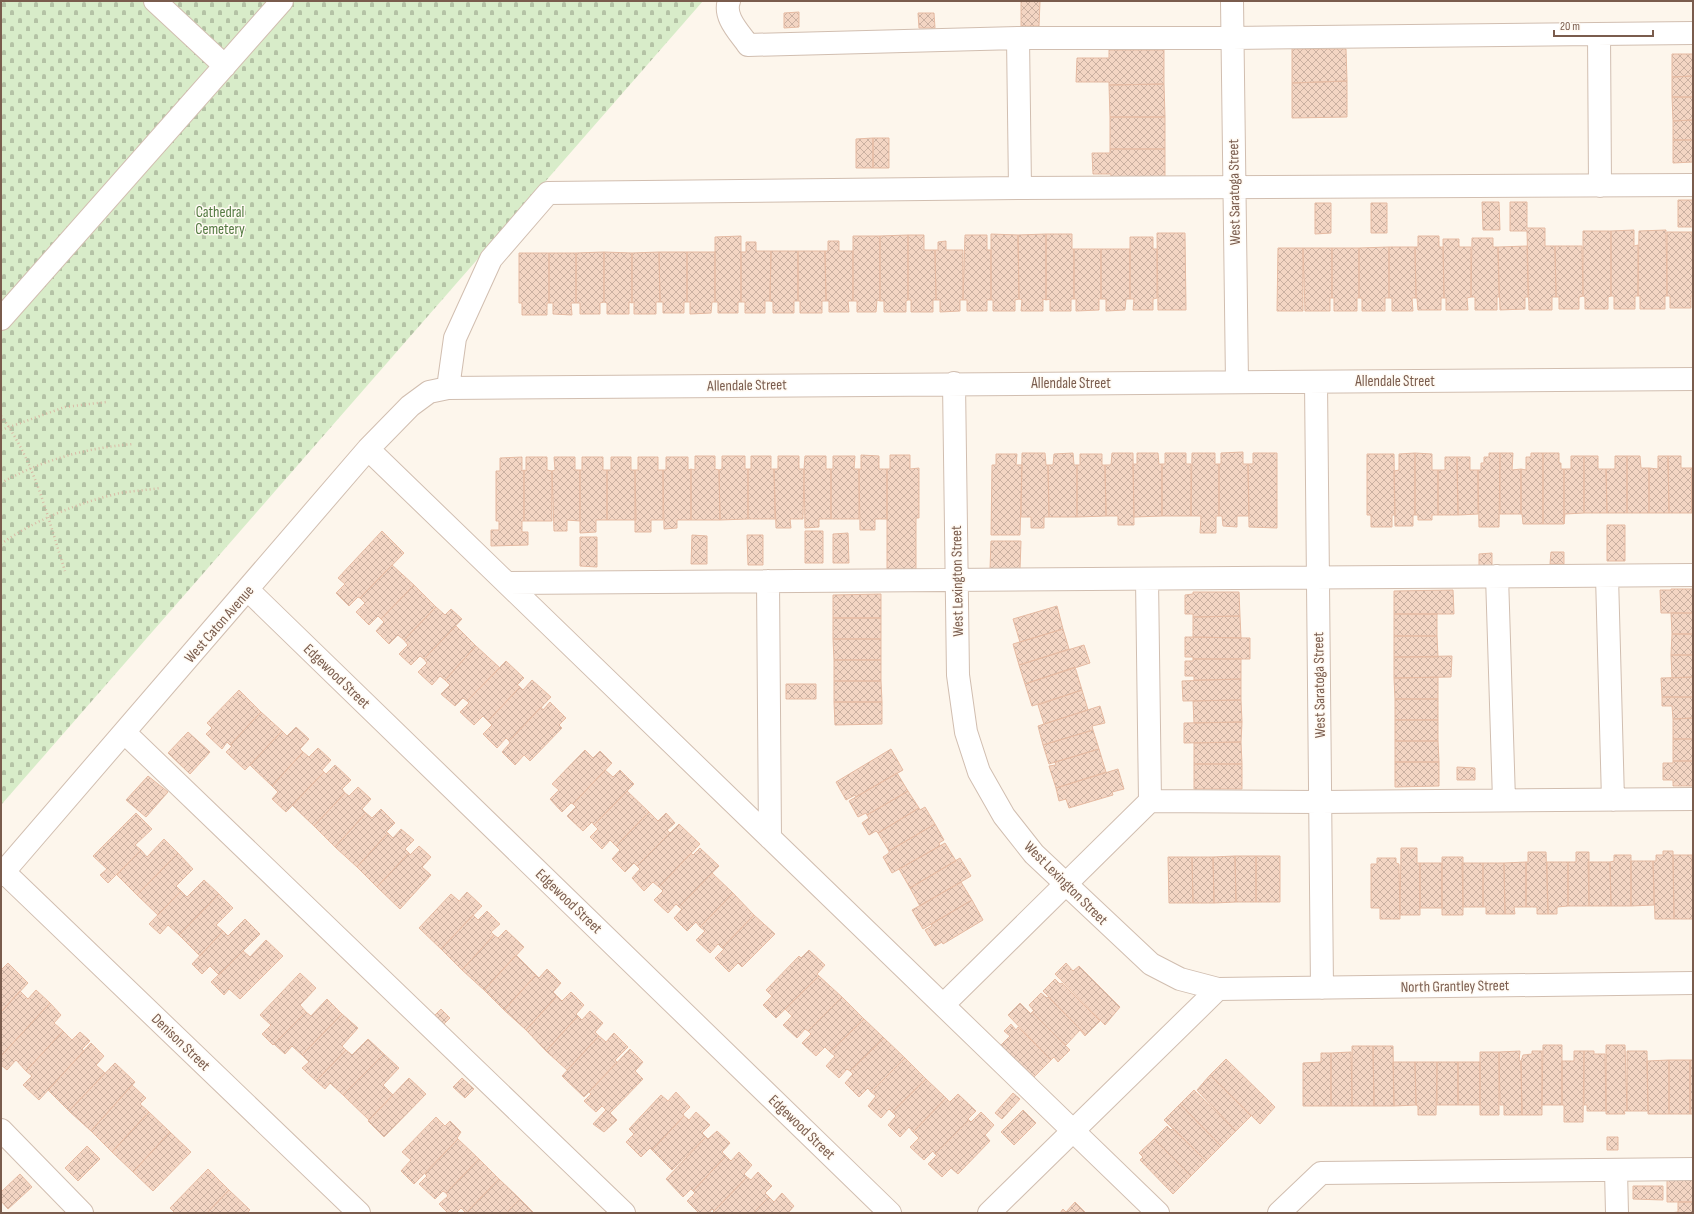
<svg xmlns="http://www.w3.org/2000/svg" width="1694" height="1214" font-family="'Sofia Sans Condensed',sans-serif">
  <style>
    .cemetery { fill: url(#cemetery-stones) }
    .building { fill: url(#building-cross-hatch); stroke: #e6bba3 }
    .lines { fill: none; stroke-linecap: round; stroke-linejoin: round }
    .minor-casing { stroke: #d1beb0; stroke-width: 24 }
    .path { stroke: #d9b8a5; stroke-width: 2.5; stroke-dasharray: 1 3; stroke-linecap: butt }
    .minor { stroke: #fff; stroke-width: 22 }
    .labels { text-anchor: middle; stroke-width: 3; stroke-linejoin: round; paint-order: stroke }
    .street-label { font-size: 15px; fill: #7a5c4d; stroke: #fffaf3 }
    .park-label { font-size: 15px; fill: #537a41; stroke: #fffaf3 }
  </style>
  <defs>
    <pattern id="cemetery-stones" width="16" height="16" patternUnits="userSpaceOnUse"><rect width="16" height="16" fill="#d8ecc9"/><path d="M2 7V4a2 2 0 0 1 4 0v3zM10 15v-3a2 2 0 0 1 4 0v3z" fill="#b4c2a5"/></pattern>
    <pattern id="building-cross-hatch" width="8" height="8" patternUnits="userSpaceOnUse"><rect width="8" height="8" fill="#f3d5c3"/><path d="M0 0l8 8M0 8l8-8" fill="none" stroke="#cab0a1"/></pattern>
  </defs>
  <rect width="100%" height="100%" fill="#fdf6ec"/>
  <path class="cemetery" d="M1 1H703L1 805Z"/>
  <path class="building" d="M1021 1H1040L1039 26H1021Z
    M799 12V27L784 28V13Z
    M918 13H934L935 28H919Z
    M1292 49H1346L1347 81 1292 83Z
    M1109 50H1164V84L1109 85V82H1076L1077 58H1109Z
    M1672 54H1693V76L1672 77Z
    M1693 76V97H1672V77Z
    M1347 81V117L1292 118V83Z
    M1164 84 1165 117H1110L1109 85Z
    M1672 97H1693V120L1673 121Z
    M1110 117H1165V149H1110Z
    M1693 120V140H1673V121Z
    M873 138H889V168H873Z
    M873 138V168H856V139Z
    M1673 140H1693V162L1673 163Z
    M1110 149H1165V182L1110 183 1111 174H1093L1092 153H1110Z
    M1678 200H1693V227H1678Z
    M1482 202H1499L1500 230H1483Z
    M1510 202H1527V228H1545V246H1555L1556 297H1552V310H1529L1527 231H1510Z
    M1315 203H1331V233L1315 234Z
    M1371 203H1387V233H1371Z
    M1634 230V246L1638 245V296H1635V309H1614V296H1611V231Z
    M1666 230 1667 296H1665V309H1640V296H1638L1639 231Z
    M1583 231H1611V296L1608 297V309H1585V297L1583 296Z
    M1667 232H1692L1693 296H1691V308H1670V296H1667Z
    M1157 233H1185L1186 310H1158Z
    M991 234 1018 235 1019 299 1015 300V311H993V300H991Z
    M1046 234V300L1043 299V311H1021L1022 300 1019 299 1018 235Z
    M1046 234H1072V249H1074V299H1071V311H1050V299L1046 300Z
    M908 235H924V250H935L936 300H933V312H911V300H908Z
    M908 235V300L906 301V312H884V301H880V236Z
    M965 235H987V250H991V300H987V311H967V300H963Z
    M741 236V302H738V313H718V302H715V237Z
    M853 236H880V301L877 300 876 312H857V301H853Z
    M1418 236H1439V247H1443L1444 298H1441V310H1418L1417 298H1416L1415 247H1418Z
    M1130 237H1153V249H1157V298L1153 299V310H1133L1134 299H1130Z
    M1472 238H1493V247H1498L1499 297H1497V310H1475V297H1471Z
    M1443 239H1459V247H1471V297L1467 298 1468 310H1446V298H1444Z
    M828 241H839V251H853V301H848L849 312H829V301H826L825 251H828Z
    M946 241V250H963V300H960V311L940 312V300H936L935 250H938V242Z
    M746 242H756V251H771L770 301H765V313H745V302H741V252H746Z
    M1527 246 1528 297H1525V309L1500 310 1498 247Z
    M1555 246H1582L1583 296 1579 297V309H1559V297H1556Z
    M1389 247H1415L1416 298H1412L1413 311H1392V298H1389Z
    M1389 247V298H1385V311H1362V298H1359V248Z
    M1278 248H1303V311H1277Z
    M1303 248H1332V298H1330V311H1305Z
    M1332 248H1359V298H1357V311H1334V298H1332Z
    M1074 249H1101V299H1099V310L1076 311V299H1074Z
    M1101 249H1130V299H1126L1125 310 1106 311V299H1101Z
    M771 251H798V301H794V313H773V302L770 301Z
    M798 251H825L826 301H822V313H800V301H798Z
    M604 252V302L600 303V314H580V303H576V253Z
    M604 252 632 253V303L629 302V314H607V303L604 302Z
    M659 252 660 302H656V314H634V302L632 303V253Z
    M659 252H687V302H684V313H663V302H660Z
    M687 252H715V302H712L711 313 690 314V302H687Z
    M519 253H549V303H547V315H522V303H519Z
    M549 253H576V303H571L572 315 553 314V303H549Z
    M1243 452V464H1248L1249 516H1237V527L1223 526 1222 516H1219V464H1221V453Z
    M1022 453H1045L1046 465H1048L1049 517H1044V528H1031V517H1021Z
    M1073 453 1074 465H1077V517H1049L1048 465H1053L1054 454Z
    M1112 453H1133L1134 525H1118V516H1106L1105 465H1111Z
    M1137 453H1158L1159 464H1162V516L1134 517 1133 464H1137Z
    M1165 453H1186V464H1191V516H1162V464H1165Z
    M1192 453H1215V464H1219V516H1216V533H1200L1201 516H1191Z
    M1253 453H1277V528L1249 527 1248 464H1253Z
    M1415 453 1432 454V470H1438V515H1432V520H1418V515H1415Z
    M1415 453V515H1413V526H1395L1394 471 1399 470V454Z
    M1489 453H1500L1499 527H1479L1478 470H1481V463H1484V457H1489Z
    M1500 453H1513L1512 470 1521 469V514H1500Z
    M1531 453H1543V524H1523L1522 514H1521V469L1526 470V457H1531Z
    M1543 453H1559V463H1561V469H1564V524H1543Z
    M996 454H1017L1016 465H1022L1020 535H991L992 465H996Z
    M1080 454H1102V465H1105L1106 516 1077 517V465H1080Z
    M1367 454H1394L1395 515H1392V527H1371V515H1367Z
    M861 455 879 456V469H887V519H875V530H860L859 469H861Z
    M890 455H910V469L919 468V518H916V569H887V469H890Z
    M695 456H715V469L719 470 720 520H691V469L695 470Z
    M722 456H745V469H748V519L720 520 719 470 722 469Z
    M751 456H771V469H774L775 519H748V469H751Z
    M778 456H799V469H804L803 519H790L791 528H776L774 469H778Z
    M805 456H826V469H831V519H819V527L805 528 804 469Z
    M833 456H855L854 469H859V519H831V469H833Z
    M1571 456H1584V513L1565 514 1564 524V469H1571Z
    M1584 456H1598V469H1606L1607 513H1584Z
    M1615 456H1627V513H1607L1606 469H1615Z
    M1627 456H1640L1641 468H1649V513H1627Z
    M1658 456H1668L1669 513H1649V468L1658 469Z
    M1668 456H1681V468H1692V513H1669Z
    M522 457V471L524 470V521H522V532H528V545L491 546V530H499V521H496V471H500V458Z
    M526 457H547V470L552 471V521H524V470L526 471Z
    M554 457H575V470H580V521L567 520V531H554L552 471 555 470Z
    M582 457H603V470H607V520H596V532L580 533V470H582Z
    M611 457H631V470H635L636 520H607V470H611Z
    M638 457H658V470H663V520H651V532H635V470H638Z
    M666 457H688V470L691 469V520H677V528L664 529 663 470H666Z
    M1445 457H1457L1458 515H1438V470H1445Z
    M1457 457H1470V470H1478V514L1458 515Z
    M1692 468H1693V513H1692Z
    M1607 525H1625V561H1607Z
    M382 531 404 553 360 598 358 597 349 606 336 593 345 584 338 578Z
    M805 531H823V563H805Z
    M848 533 849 563H833V534Z
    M692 535 707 536V564H691Z
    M747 535H763V565H748Z
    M580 537H597V567L580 566Z
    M991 541H1021L1020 569H990Z
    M1551 552H1564V564H1550Z
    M1492 553V566H1479V554Z
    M392 565 414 585 381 619 378 616 369 625 356 612 365 603 360 598Z
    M414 585 436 607 404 640 398 635 389 644 376 631 384 622 381 619Z
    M1671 589H1693V613H1661L1660 590H1671Z
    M1453 590 1454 614H1394V591Z
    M1193 592H1239L1240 616 1193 617V614H1185V595L1193 594Z
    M881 594V618H833V595Z
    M1057 606 1063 629 1020 642 1013 619Z
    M436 607 445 615 451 609 462 619 424 659 420 656 411 665 399 654 408 645 404 640Z
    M1671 613H1693V634H1672Z
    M1394 614H1437V636H1394Z
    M1240 616 1241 638 1193 637V617Z
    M833 618H881V639H833Z
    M456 626 476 646 445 680 440 676 432 685 418 672 427 663 424 659Z
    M1063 629 1069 649 1019 665 1013 644Z
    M1672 634H1693V655H1671Z
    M1394 636H1437L1438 657H1394Z
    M1185 637 1250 638V659H1193V657H1185Z
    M833 639H881V660H834Z
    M1084 645 1090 663 1025 684 1019 665Z
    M476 646 500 668 467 701 463 698 455 706 441 694 450 685 445 680Z
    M1671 655H1693V677L1672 678Z
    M1452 656 1451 677 1394 678V657Z
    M1193 659H1241V679L1194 680V676H1185V661H1193Z
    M834 660H881V681H834Z
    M506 661 524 678 517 685 520 687 488 721 483 716 474 725 460 712 469 703 467 701Z
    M1075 667 1082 690 1032 706 1025 684Z
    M1438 677V699H1395L1394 678Z
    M1693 677V697H1662L1661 678Z
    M1241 679V700L1183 701 1182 681Z
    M532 680 551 697 509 741 506 738 497 748 483 734 492 725 488 721 520 687 523 690Z
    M834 681H881L882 702H834Z
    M786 684H816V699H786Z
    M239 690 261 712 230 745 227 742 222 749 206 734 212 728 207 723Z
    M1082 690 1088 710 1044 724 1038 705Z
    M1662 697H1693V718L1673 719 1672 706H1662Z
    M1395 699H1438V720H1395Z
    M1241 700 1242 722 1194 723 1193 701Z
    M550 702 566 718 559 725 562 728 530 761 524 755 515 765 502 752 510 743 509 741 541 707 543 710Z
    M834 702H882V724L835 725Z
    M1100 706 1105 723 1092 726 1093 730 1043 745 1038 726Z
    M261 712 282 731 245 770 226 752 232 746 230 745Z
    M1693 718V739H1673V719Z
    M1395 720H1438V741H1395Z
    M1242 722 1241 742 1184 743V723Z
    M296 727 309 739 300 749 303 752 272 786 250 765 282 731 287 736Z
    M1093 730 1099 749 1049 764 1043 745Z
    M188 732 210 752 190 774 168 753Z
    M1673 739H1693V761H1673Z
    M1395 741H1438L1439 762H1395Z
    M1241 742 1242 764H1194V743Z
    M318 748 331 760 322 770 324 772 286 812 272 799 278 792 272 786 303 752 309 757Z
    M891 749 903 770 856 797 855 795 846 800 836 782Z
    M1099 749 1106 772 1056 788 1049 766 1056 765 1055 762Z
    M585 750 593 758 600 751 612 763 573 804 571 803 562 812 550 799 559 790 552 784Z
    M1673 761H1693V786H1673V780H1663V763H1673Z
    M1395 762H1439V786L1395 787Z
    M1194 764H1242V789H1194Z
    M335 765 351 780 342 789 345 793 314 826 292 805 324 772 326 774Z
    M1457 767 1475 768V780H1457Z
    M1118 769 1124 789 1112 792 1113 795 1069 808 1066 799 1059 801 1056 788Z
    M605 770 613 777 620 770 634 784 594 825 592 822 583 831 567 816 576 807 573 804Z
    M897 773 908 791 867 815 866 813 858 817 849 801Z
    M148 776 168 792 146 817 126 800Z
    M358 787 371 799 362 809 366 813 335 847 314 826 345 793 349 796Z
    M627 791 649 812 616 846 610 840 602 849 590 837 598 829 594 825Z
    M908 791 919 808 878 833 876 831 869 835 862 823 869 818 867 815Z
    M925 807 935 824 889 851 878 833 919 808 920 810Z
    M381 809 395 823 386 832 388 833 357 867 335 847 366 813 372 818Z
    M649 812 658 821 666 813 675 823 667 830 670 833 637 866 634 863 625 872 612 859 620 850 616 846Z
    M136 813 152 829 135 845 141 850 108 883 100 875 107 869 93 856Z
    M679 824 700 844 659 887 653 882 644 891 632 878 640 869 637 866Z
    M935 824 944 840 939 843 940 846 892 873 883 857 889 853V851Z
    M401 829 414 840 405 849 409 853 377 887 357 867 388 833 393 838Z
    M164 839 178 853 137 895 117 875 141 850 147 857Z
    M945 843 956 861 910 888 899 869Z
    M419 846 431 857 422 867 431 875 400 909 377 887 409 853 410 855Z
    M700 848 719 866 679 907 676 904 668 913 654 900 663 891 659 887 691 853 693 855Z
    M1401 848H1417V863H1420V915H1400Z
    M1663 851H1673L1674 919H1655L1653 861H1656V855H1663Z
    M1528 852H1546L1548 914H1537V907H1526V862H1528Z
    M1576 852H1589V906H1568V862H1576Z
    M178 853 193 869 176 886 181 891 158 915 137 895Z
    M1614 855H1631V906H1611L1610 862 1614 861Z
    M1673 855H1692L1693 919H1674Z
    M1235 856H1256V902H1236Z
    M1235 856 1236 902 1214 903 1213 857Z
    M1256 856H1280V902H1256Z
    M1168 857H1192L1193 903H1169Z
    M1192 857H1213L1214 903H1193Z
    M1442 857H1463V915H1442Z
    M960 858 971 876 920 906 910 888Z
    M1377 858H1396V863L1399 864 1400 919H1380V908H1371V864H1377Z
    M1631 861H1653L1654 905 1631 906Z
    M1526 862V907H1514L1515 914H1505L1504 863Z
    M1547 862H1568V906L1557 907V914H1548Z
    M1588 862H1610L1611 906H1589Z
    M1420 863H1442V908H1420Z
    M1462 863H1483V907H1463Z
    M1483 863H1504L1505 914H1486V907H1483Z
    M712 873 733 893 700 927 696 922 687 931 674 918 682 909 679 907Z
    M204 880 219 894 179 935 168 925 160 934 149 924 181 891 187 897Z
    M961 882 972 900 923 929 912 910Z
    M467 892 482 906 441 949 419 928 451 894 459 901Z
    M733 893 754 915 722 948 718 944 710 953 696 940 705 931 700 927Z
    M219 894 233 908 216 925 223 931 200 956 179 935Z
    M972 900 983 920 943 944 942 942 935 946 925 930 932 926 931 924Z
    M487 911 500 924 491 932 494 935 462 970 441 949 473 915 478 920Z
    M754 915 775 934 742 967 738 963 729 972 715 958 724 949 722 948Z
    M245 919 260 934 219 975 210 966 202 974 192 964 223 931 228 936Z
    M506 930 524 947 484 990 462 970 494 935 498 938Z
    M266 940 283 956 240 999 229 989 224 995 211 982 243 951 250 957Z
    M809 950 825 965 817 974 819 976 776 1018 763 1005 772 996 766 990 799 956 801 958Z
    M516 955 536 975 504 1010 484 990Z
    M8 963 28 983 1 1012V970Z
    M1066 963 1073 971 1079 966 1120 1007 1105 1025 1055 974Z
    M547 969 561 983 553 992 557 996 526 1030 504 1010 536 975 539 978Z
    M300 973 316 988 300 1005 306 1012 273 1045 262 1034 271 1025 260 1015Z
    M819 976 842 997 808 1031 805 1029 797 1038 783 1025 792 1016 785 1009Z
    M1055 979 1060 984 1062 983 1100 1021 1086 1035 1043 991Z
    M36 990 50 1003 1 1056V1012L20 991 28 999Z
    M571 992 584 1005 576 1014 578 1016 546 1051 526 1030 557 996 562 1001Z
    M1041 993 1047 998 1048 997 1086 1035 1085 1036 1080 1030 1066 1045 1058 1038 1032 1012 1034 1011 1029 1005Z
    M842 997 864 1019 830 1052 825 1047 816 1056 802 1043 811 1034 808 1031Z
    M327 999 342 1014 302 1055 292 1046 285 1054 274 1044 306 1012 311 1016Z
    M50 1003 61 1015 54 1023 63 1031 26 1071 16 1060 7 1070 1 1065V1056Z
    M1020 1003 1031 1014 1032 1012 1070 1050 1058 1062 1054 1057 1051 1060 1008 1015Z
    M441 1009 450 1018 444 1024 435 1015Z
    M590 1011 603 1023 595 1032 599 1036 567 1070 546 1051 578 1016 582 1020Z
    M342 1014 358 1028 342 1046 346 1050 316 1081 302 1068 309 1062 302 1055Z
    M864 1019 884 1038 850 1071 847 1069 839 1078 826 1066 835 1056 830 1052Z
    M1011 1024 1016 1030 1018 1027 1051 1060 1033 1078 1001 1045 1010 1036 1004 1031Z
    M63 1031 72 1040 80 1032 90 1041 82 1049 84 1051 39 1100 23 1085 32 1076 26 1071Z
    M614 1033 628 1047 615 1060 617 1062 584 1097 562 1076 599 1036 606 1042Z
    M884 1038 905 1058 871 1092 868 1088 859 1097 845 1083 853 1074 850 1071Z
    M368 1039 384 1054 343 1095 330 1083 325 1089 316 1081 346 1050 352 1055Z
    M91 1043 104 1056 96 1065 105 1073 69 1111 48 1090Z
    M1543 1045H1562V1105H1542Z
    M1606 1045H1625L1627 1111H1624L1625 1114H1606Z
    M1352 1046H1373L1374 1106H1352Z
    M1373 1046H1393L1394 1106H1374Z
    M630 1049 643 1062 635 1071 643 1079 610 1113 617 1120 604 1132 593 1124 606 1110 602 1106 596 1112 584 1101 591 1094 589 1092Z
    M1520 1051 1519 1061H1521L1522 1115H1504V1105H1500L1499 1052Z
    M1532 1051H1542V1115H1522L1521 1061 1523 1055 1532 1054Z
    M1574 1051H1584L1583 1122H1564V1105H1562V1061H1574Z
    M1584 1051H1594V1054H1605L1606 1111H1587V1105H1584Z
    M1627 1051H1647L1648 1111H1627Z
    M1351 1052 1352 1106H1331V1053Z
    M1480 1052H1499V1115H1480Z
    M1321 1053H1331V1106H1303V1063L1321 1062Z
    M384 1054 399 1068 383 1085 393 1095 369 1120 343 1095Z
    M905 1058 926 1079 892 1112 889 1109 881 1118 868 1106 876 1096 871 1092Z
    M1226 1059 1275 1107 1260 1124 1210 1075Z
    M1669 1060V1114H1648L1647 1061Z
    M1669 1060H1690V1114H1669Z
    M1690 1060H1693V1114H1690Z
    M1393 1062H1415L1416 1105 1394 1106Z
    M1415 1062H1437L1436 1115H1418V1106L1416 1105Z
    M1437 1062H1458V1105H1437Z
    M1458 1062H1480V1105H1458Z
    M115 1063 135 1082 91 1131 69 1111Z
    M1210 1075 1251 1116 1236 1131 1197 1090Z
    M409 1078 426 1094 384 1137 368 1121Z
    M462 1078 474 1089 465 1098 453 1087Z
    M926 1079 946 1098 913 1132 909 1127 900 1137 888 1125 896 1116 892 1112Z
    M132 1085 146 1098 140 1104 149 1112 112 1152 91 1131Z
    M1194 1090 1236 1131 1221 1146 1180 1104Z
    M676 1092 690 1107 683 1114 684 1116 652 1150 650 1148 641 1157 626 1142 634 1134 629 1129 661 1095 668 1101Z
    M1013 1093 1020 1099 1002 1119 995 1113Z
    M958 1094 976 1111 968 1119 969 1120 935 1154 933 1151 924 1160 910 1147 919 1138 913 1132 946 1098 950 1102Z
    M1180 1104 1221 1146 1206 1161 1164 1120Z
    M1023 1110 1036 1123 1014 1145 1001 1132Z
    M149 1112 170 1132 133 1172 112 1152Z
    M696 1112 710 1125 702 1133 706 1137 672 1170 652 1150 684 1116 689 1120Z
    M981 1112 994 1125 985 1135 990 1141 958 1174 951 1168 942 1177 928 1164 937 1155 935 1154 969 1120 971 1122Z
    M436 1117 445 1126 450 1121 461 1132 457 1138 458 1139 414 1184 401 1171 411 1160 402 1152Z
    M1167 1126 1171 1130 1173 1128 1206 1161 1191 1176 1154 1139Z
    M717 1131 730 1143 722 1152 726 1156 693 1191 691 1189 683 1197 666 1179 706 1137 708 1139Z
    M170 1132 191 1152 153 1191 133 1172Z
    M1607 1137H1618V1150H1607Z
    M458 1139 479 1159 446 1193 443 1191 435 1199 419 1184 427 1176 425 1174Z
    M1154 1139 1191 1176 1173 1194 1140 1160 1143 1157 1139 1153Z
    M87 1146 100 1159 78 1181 65 1168Z
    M739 1152 752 1165 744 1174 747 1177 714 1211 712 1209 709 1213H699L687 1201 695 1193 693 1191 726 1156 731 1161Z
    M479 1159 499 1179 466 1213 461 1208 456 1213H448L439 1204 448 1196 446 1193Z
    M208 1169 229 1190 207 1213H175L170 1208Z
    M758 1172 772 1186 765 1193 769 1197 753 1213H712L747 1177 751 1180Z
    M20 1174 32 1187 8 1209 1 1201V1192Z
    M1693 1176V1202H1667V1179Z
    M499 1179 520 1199 506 1213H466Z
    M1633 1186H1663V1200L1633 1199Z
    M229 1190 250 1210 247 1213H207Z
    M782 1193 794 1206 788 1213H753L769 1197 774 1202Z
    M520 1199 534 1213H506Z
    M1075 1202 1086 1213H1060L1063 1209 1066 1212Z
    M1678 1202H1693V1213H1670L1678 1212Z"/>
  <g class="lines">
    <defs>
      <path id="minor" d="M155 1 225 66
        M729 1C723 17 740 33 748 45L1018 38H1232L1693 33
        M1232 1 1237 382
        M1599 34 1600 186
        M1018 38 1020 188
        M1 319 282 1
        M1316 382 1322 988
        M954 383 958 675 966 732 979 772 1004 816 1034 854 1151 964 1180 979 1218 989 1693 983
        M448 388 455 338 491 259 548 193 1020 188 1693 185
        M368 449 1158 1213
        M1497 576 1504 800
        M1607 576 1613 800
        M1147 579 1150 801
        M768 581 770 838
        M507 583 1693 575
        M248 590 890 1213
        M125 733 624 1213
        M4 872 359 1213
        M1 875 368 449 410 406 429 392 448 388 1693 379
        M943 1005 1150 801 1321 802 1693 799
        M1 1130 82 1213
        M1616 1170 1617 1213
        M989 1213 1218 989
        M1279 1213 1321 1173 1693 1169"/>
    </defs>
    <use href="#minor" class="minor-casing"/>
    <path class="path" d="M1 416C35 461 48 519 65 571
      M1 430 65 407 106 402
      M1 483C42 460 86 448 133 444
      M1 544C34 520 81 502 120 493 133 491 147 490 160 488"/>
    <use href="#minor" class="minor"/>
  </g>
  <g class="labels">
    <g class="street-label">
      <text transform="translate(1234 192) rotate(-91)" y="5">West Saratoga Street</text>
      <text x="1395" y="386">Allendale Street</text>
      <text x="1071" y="388">Allendale Street</text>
      <text transform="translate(747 385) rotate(-1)" y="5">Allendale Street</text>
      <text transform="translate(957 581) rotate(-91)" y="5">West Lexington Street</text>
      <text transform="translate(219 624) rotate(-49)" y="5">West Caton Avenue</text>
      <text transform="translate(337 676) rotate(44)" y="5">Edgewood Street</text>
      <text transform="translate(1319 685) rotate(-91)" y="5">West Saratoga Street</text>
      <text transform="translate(1066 883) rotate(45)" y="5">West Lexington Street</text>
      <text transform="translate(569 901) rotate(44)" y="5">Edgewood Street</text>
      <text transform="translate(1455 986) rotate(-1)" y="5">North Grantley Street</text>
      <text transform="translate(181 1042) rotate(44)" y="5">Denison Street</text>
      <text transform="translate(802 1127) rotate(44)" y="5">Edgewood Street</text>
    </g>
    <g class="park-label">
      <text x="220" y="217">Cathedral<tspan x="220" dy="17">Cemetery</tspan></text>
    </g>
  </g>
  <rect width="1694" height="1214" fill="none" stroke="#7a5c4d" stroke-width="4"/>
  <path d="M1554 30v6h99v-6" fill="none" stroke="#7a5c4d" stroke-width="2"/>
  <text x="1560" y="30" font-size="12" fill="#7a5c4d" stroke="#fffaf3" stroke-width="3" paint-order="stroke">20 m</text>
</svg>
